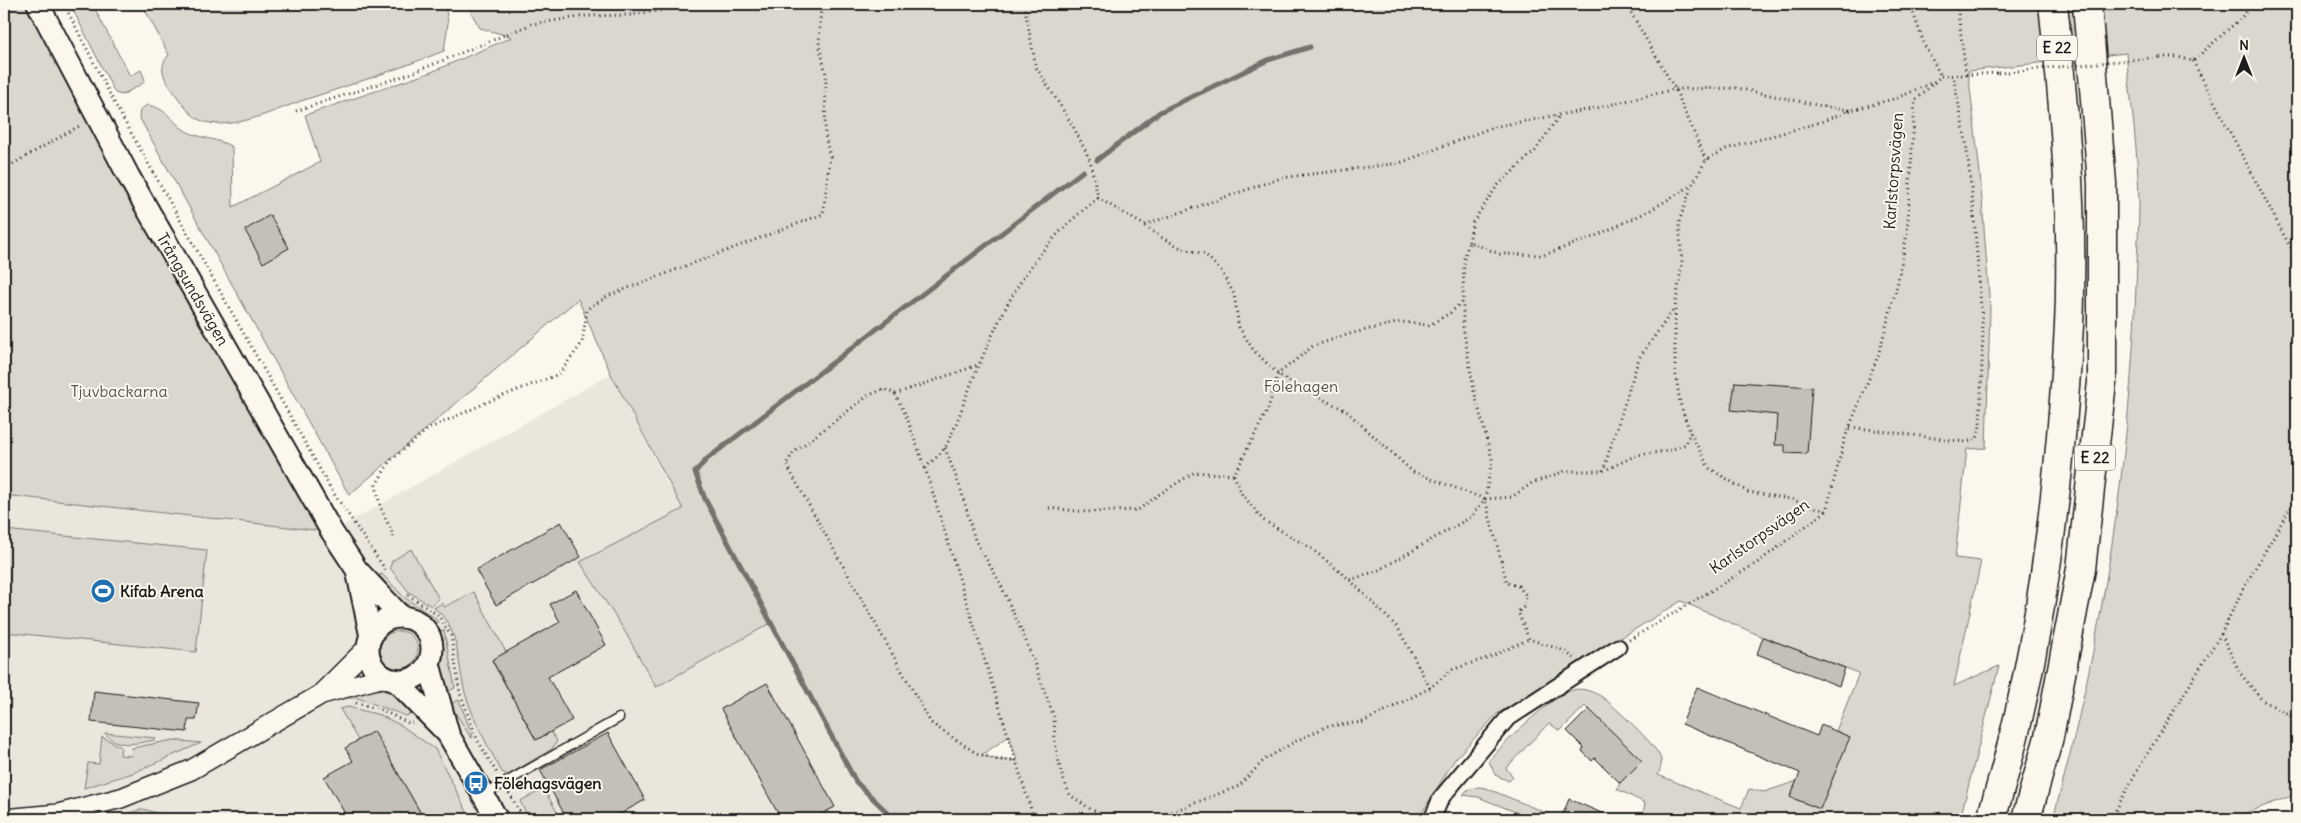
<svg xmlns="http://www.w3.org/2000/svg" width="2301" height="823" font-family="Delius,sans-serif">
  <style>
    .built { fill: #eae6dc }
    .green { fill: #dad7ce; stroke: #7b7a75; fill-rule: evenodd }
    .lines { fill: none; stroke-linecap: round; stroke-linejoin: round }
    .stream { stroke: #74726e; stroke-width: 5 }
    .building { fill: #c3c0b8; stroke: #1c1c1c }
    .service-casing { stroke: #1c1c1c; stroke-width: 11 }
    .minor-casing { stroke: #1c1c1c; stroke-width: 19 }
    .tertiary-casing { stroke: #1c1c1c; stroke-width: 22 }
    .secondary-casing { stroke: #1c1c1c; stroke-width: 25 }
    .motorway-casing { stroke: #1c1c1c; stroke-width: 31 }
    .path { stroke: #1c1c1c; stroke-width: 3; stroke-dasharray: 1 4; stroke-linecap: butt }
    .service { stroke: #fbf7ec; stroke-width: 8 }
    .minor { stroke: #fbf7ec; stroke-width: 15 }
    .tertiary { stroke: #fbf7ec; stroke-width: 19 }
    .secondary { stroke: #fbf7ec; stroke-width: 21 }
    .motorway { stroke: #fbf7ec; stroke-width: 28 }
    .path-bridge { stroke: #1c1c1c; stroke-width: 3; stroke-dasharray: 1 4; stroke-linecap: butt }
    .labels { text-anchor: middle; stroke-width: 4; stroke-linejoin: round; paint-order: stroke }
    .shield { fill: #fbf7ec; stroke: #5f5e5a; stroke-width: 1 }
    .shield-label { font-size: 15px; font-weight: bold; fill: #1c1c1c }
    .street-label { font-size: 16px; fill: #1c1c1c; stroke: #fbf7ec }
    .park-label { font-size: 16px; fill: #555451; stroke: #fbf7ec }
    .poi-label { font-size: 16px; font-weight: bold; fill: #1c1c1c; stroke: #fbf7ec; text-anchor: start }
  </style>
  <rect width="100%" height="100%" fill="#fbf7ec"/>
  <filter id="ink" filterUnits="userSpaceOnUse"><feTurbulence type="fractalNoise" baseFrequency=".02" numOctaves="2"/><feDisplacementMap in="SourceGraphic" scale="10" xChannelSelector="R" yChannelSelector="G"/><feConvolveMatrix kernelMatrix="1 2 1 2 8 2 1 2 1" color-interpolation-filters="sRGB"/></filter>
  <g filter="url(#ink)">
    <path class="built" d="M611 374 668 485 695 472 856 782 894 819H4V495L332 532Z"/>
    <path class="green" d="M4 4H38L332 532 4 495Z
      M70 4H104L95 9 130 76 141 70 145 80 142 84 122 95 115 93Z
      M142 4H445L448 23 444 51C398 69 351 85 304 100 275 110 236 130 205 122 190 118 180 100 171 88 162 76 159 65 169 55Z
      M466 4H2297V794L2229 819H2053C2101 645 2130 467 2136 286 2137 258 2139 229 2139 201 2138 152 2131 102 2126 53L1968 71 1980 173 1990 309 1986 448 1967 449 1955 558 1981 561 1954 686 1999 666 1960 819H1642L1645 803 1617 789 1620 783 1642 761 1585 706 1560 731 1549 723 1506 768 1513 777 1509 781 1495 775 1489 761C1504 743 1552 695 1573 690 1582 687 1594 692 1602 697 1614 706 1656 745 1660 757 1663 764 1660 769 1658 775L1741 808 1749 789 1764 792 1797 781 1790 797 1820 809 1849 737 1836 731 1859 673 1763 637 1681 601 1497 714 1455 759 1418 819H905L896 812 890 816 856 782 771 623 656 687 624 630 580 562 683 509 611 374 578 299 349 495 139 117 140 110 147 105C171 109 171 124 190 133 204 139 219 139 232 147L233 207 320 162 305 115 429 73 512 37 480 28ZM1009 736 1017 760H998L982 755Z
      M4 530 207 550 196 652 4 632Z
      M411 549 439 599 431 606 409 592 390 568 392 561Z
      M382 574 404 597 435 618 438 622 436 625 424 614 400 600 379 575Z
      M474 592 506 652 492 661 536 740 551 732 557 741 552 749 508 775 502 772C488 747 475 723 466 696 457 667 461 627 434 608L442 603 444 607Z
      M444 630 455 688 444 693 441 668 444 649 440 632Z
      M380 650a19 19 0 1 1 38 0a19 19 0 1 1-38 0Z
      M375 688 392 693 413 713 406 716 358 698H344Z
      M459 700 473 737 471 738 450 704Z
      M348 707 380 715 402 726 435 749 467 812 475 819H424L374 732 358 740 340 709Z
      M105 733 156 738 155 740C138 743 116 749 105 733Z
      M102 737 121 747 120 755 131 756 132 748 173 740 201 743 133 773 84 788 88 763 99 764Z
      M1479 787 1486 788 1561 819H1533L1478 797 1463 795 1467 790Z
      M544 789 561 819H529L520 801Z
      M143 809 157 813 242 819H107Z"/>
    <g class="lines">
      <path class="stream" d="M1097 160 1160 112 1268 60 1310 47
        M894 819 856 782 705 499 695 472 707 459 1083 171"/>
    </g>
    <path class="building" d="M270 215 289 248 263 263 245 230Z
      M1735 382 1812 387 1807 454 1785 453V445H1775L1777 415 1731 410Z
      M561 522 581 557 496 605 476 570Z
      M576 590 606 645 548 677 572 720 536 740 492 660 560 622 550 604Z
      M1763 637 1845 668 1839 686 1757 654Z
      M767 683 835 807 812 819H781L721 709Z
      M1697 687 1817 736 1821 725 1850 737 1820 809 1790 797 1800 773 1682 724Z
      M94 691 199 703 196 720H188L187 732 91 722Z
      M1589 709 1642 761 1620 783 1595 758 1592 761 1582 751 1584 748 1567 731Z
      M374 731 424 819H348L324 777 353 761 345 748Z
      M608 733 645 800 611 819H567L540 770Z
      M1569 799 1616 819H1561Z"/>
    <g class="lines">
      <defs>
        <path id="service" d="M485 794 619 718"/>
        <path id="minor" d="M1432 819 1441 798 1507 719 1618 647"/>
        <path id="tertiary" d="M322 694 384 677
          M4 819 58 814 121 798 191 770 320 695 369 646"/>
        <path id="secondary" d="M38 4 129 177 332 532 357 570 401 617
          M357 570 371 637
          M368 649a32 32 0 1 1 64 0a32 32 0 1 1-64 0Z
          M429 664 448 733
          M395 680 448 734 497 819"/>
        <path id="motorway" d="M1991 819C2032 688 2052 549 2063 413 2066 371 2070 330 2070 289 2072 194 2063 98 2053 4
          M2026 819 2049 737 2081 569 2102 382V183L2087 4"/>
      </defs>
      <use href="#service" class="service-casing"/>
      <use href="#minor" class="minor-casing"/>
      <use href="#tertiary" class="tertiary-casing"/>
      <use href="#secondary" class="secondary-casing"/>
      <use href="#motorway" class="motorway-casing"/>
      <path class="path" d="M64 4 116 106 331 489 387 572
        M1024 4 1036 67 1073 126 1090 160 1098 198 1144 225 1281 178 1400 163 1493 127 1597 108 1675 89 1737 88 1826 107 1852 110 1897 98 1936 81
        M1626 4 1675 89 1706 160
        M1910 4 1925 46 1941 76
        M1957 4 1966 74
        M2160 57H2178L2193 61 2241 18 2253 4
        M2193 61 2287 241 2297 257
        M1941 76 1998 73
        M296 111 412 73 532 24 586 16 630 15 703 4
        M4 169 81 125
        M1145 226 1159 236 1183 249 1205 254 1221 271 1234 294 1239 327 1254 351 1278 374 1298 387 1345 410 1413 472 1485 499 1507 583 1518 586 1526 595 1525 606 1518 612 1529 639 1562 650 1574 658
        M1469 242 1473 222 1497 186 1535 151 1559 116
        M895 394 978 365
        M1850 427 1966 442 1977 439 1980 426 1983 333 1973 204 1966 142 1953 75
        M945 448 961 490 975 540 999 581 1026 641 1054 717 1055 742 1061 773 1070 795 1092 810 1113 819
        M925 468C932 461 941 454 946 446 959 421 967 391 979 365 1010 293 1035 247 1098 198
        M1603 471 1639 358 1674 309
        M1485 499 1512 497 1532 483 1565 471H1603L1637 455 1668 451 1686 444 1690 432
        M1049 508 1086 512 1138 510 1158 495 1195 472 1234 475
        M1826 511 1790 499 1748 492 1709 468 1690 432 1680 403 1675 369V308L1682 263 1679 222 1692 185 1706 160 1726 149 1821 122 1851 110
        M394 537 380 506 376 485 390 461 428 429 492 400 559 374 582 343 587 309 610 295 823 214 830 157 825 135 826 74 819 44 821 4
        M1350 580 1379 570 1471 517 1485 499 1492 459 1474 391 1463 327V302
        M408 595 439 616 451 636 460 693 477 739 498 775
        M2221 634 2240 673 2262 700 2297 719
        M1629 640 1757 563 1826 511 1845 438 1878 356 1897 286 1907 233 1915 101 1941 76
        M1430 688 1398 628 1350 580 1312 549 1263 520 1242 494 1234 475 1268 409 1278 374 1313 346 1353 333 1401 322 1429 325 1450 313 1463 301 1464 259 1469 242 1500 254 1544 255 1593 237 1649 211 1692 185
        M356 703 382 710 410 724 412 723
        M1017 760H998L976 753 931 723 786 464 793 453 869 395 884 389 895 394 905 413 925 468 1034 819
        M509 793 524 819
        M1153 819 1239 786 1264 760 1294 742 1328 726 1363 722 1430 688 1451 670 1490 657 1529 639
        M2111 819 2138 769 2221 634 2242 591 2297 496"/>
      <use href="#service" class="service"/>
      <use href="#minor" class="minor"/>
      <use href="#tertiary" class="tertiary"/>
      <use href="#secondary" class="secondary"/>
      <use href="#motorway" class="motorway"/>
      <path class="path-bridge" d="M1998 73 2160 57"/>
    </g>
  </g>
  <defs>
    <symbol id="stadium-disc" viewBox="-11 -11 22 22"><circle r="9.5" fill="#1f6fb2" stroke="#fbf7ec"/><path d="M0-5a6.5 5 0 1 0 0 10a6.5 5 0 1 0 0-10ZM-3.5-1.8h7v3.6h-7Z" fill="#fff"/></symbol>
    <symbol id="bus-disc" viewBox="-11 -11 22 22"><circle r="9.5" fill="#1f6fb2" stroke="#fbf7ec"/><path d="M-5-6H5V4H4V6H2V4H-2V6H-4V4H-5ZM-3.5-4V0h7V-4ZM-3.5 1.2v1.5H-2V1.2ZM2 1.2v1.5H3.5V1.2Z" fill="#fff"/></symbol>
  </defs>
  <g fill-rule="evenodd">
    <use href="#stadium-disc" x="89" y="577" width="28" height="28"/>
    <use href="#bus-disc" x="462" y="769" width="28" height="28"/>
  </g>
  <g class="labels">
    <g class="shield">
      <rect x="2037" y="35.5" width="40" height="25" rx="4"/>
      <rect x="2075" y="445.5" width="40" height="25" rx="4"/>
    </g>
    <g class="shield-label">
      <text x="2057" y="53">E 22</text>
      <text x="2095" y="463">E 22</text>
    </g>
    <g class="street-label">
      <text transform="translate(1893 171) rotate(-86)" y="6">Karlstorpsvägen</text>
      <text transform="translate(193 289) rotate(60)" y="6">Trångsundsvägen</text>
      <text transform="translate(1759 536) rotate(-35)" y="6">Karlstorpsvägen</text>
    </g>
    <g class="park-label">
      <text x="1301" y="392">Fölehagen</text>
      <text x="119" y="397">Tjuvbackarna</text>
    </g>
    <g class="poi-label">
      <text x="120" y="597">Kifab Arena</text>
      <text x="494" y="789">Fölehagsvägen</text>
    </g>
  </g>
  <rect width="2301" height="823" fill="none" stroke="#fbf7ec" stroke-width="20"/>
  <rect x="10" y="10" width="2281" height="803" fill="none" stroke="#1c1c1c" stroke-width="2" filter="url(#ink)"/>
  <g transform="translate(2244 58)" stroke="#fbf7ec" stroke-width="4" paint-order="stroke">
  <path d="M0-4L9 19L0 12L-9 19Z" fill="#1c1c1c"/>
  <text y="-8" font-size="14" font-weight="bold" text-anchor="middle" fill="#1c1c1c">N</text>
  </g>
</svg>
